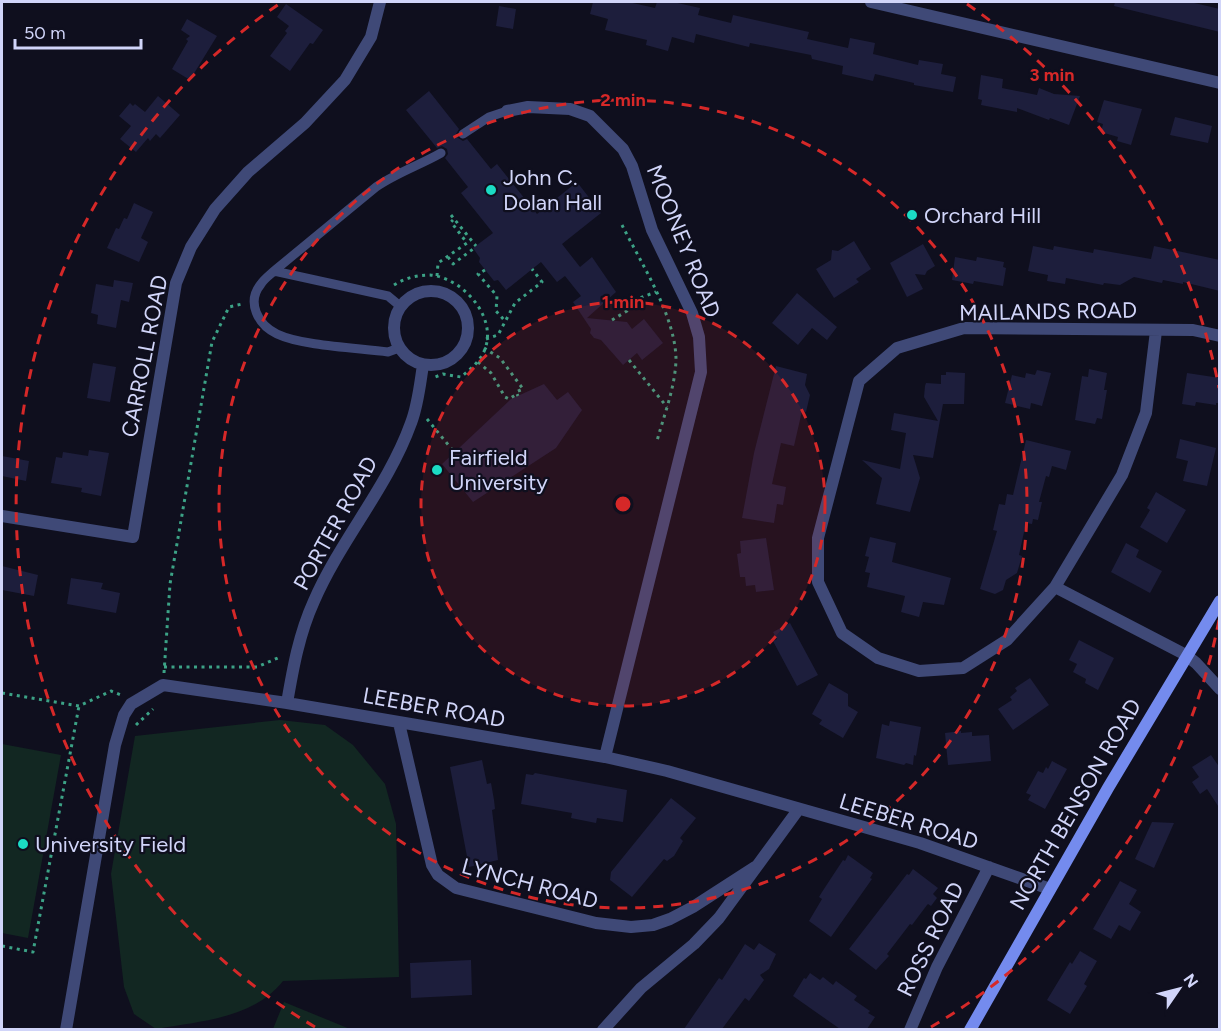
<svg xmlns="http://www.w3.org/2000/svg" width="1221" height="1031" font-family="Figtree,sans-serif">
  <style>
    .green { fill: #122722 }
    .building { fill: #1d1e3c }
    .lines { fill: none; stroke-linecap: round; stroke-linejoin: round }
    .path { stroke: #3ca286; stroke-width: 3; stroke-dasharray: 3 4.5; stroke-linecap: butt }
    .lane { stroke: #3f4977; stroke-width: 9 }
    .street { stroke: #3f4977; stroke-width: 12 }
    .secondary { stroke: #748bee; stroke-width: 12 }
    .ring { fill: none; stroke: #d62828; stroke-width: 3; stroke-dasharray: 10 8 }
    .poi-dot { fill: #1bdbc4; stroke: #0f0f1e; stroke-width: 2 }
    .labels { text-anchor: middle; stroke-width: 4.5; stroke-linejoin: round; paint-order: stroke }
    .poi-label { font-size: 22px; fill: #d1d5f9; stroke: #0f0f1e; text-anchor: start }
    .street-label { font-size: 22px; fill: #d1d5f9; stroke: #0f0f1e }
    .centre { fill: #d62828; stroke: #0f0f1e; stroke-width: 3 }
    .ring-label { font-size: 18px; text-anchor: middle; font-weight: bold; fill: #d62828; stroke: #0f0f1e; stroke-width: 4.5; stroke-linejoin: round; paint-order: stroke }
  </style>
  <rect width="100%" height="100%" fill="#0f0f1e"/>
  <path class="green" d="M280 720 325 725 353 745 385 784 396 824 399 977 283 981C253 1019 200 1021 156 1029L134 1014 124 987 111 874 135 736Z
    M2 744 61 755 28 938 2 933Z
    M284 1002 350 1029H273Z"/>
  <path class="building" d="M593 2H628L655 8 657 2H673L700 8 698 15 731 23 733 15 809 32 807 39 848 48 850 38 875 43 873 54 918 65 919 60 943 64 941 74 956 77 953 92 914 85V83L875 74 873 81 842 74 843 66 812 59 811 55 750 43 749 47 696 34 694 43 672 37 668 51 646 45 647 40 605 30 608 19 590 14Z
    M1115 2H1190L1220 9V32L1114 6Z
    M286 4 323 30 313 44 310 43 290 71 270 56 287 33 285 31 289 26 277 17Z
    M499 6 516 9 513 29 496 26Z
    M187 19 217 36 190 80 172 69 188 41 186 39 190 36 181 30Z
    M981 75 1003 79 1002 88 1037 95 1039 88 1054 94 1080 96 1069 125 1050 118 1049 120 1017 108V112L981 105 982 100 978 99Z
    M429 91 459 129 456 134 458 138 463 141 467 139 491 169 497 164 537 214 577 182 601 213 562 244 580 267 592 257 616 292 587 318 627 322 632 329 644 319 663 343 642 360 637 353 623 365 601 340 594 338 590 333 591 329 573 302 581 296 565 276 557 282 541 262 506 290 498 280 494 281 479 262 480 258 473 248 493 233 461 193 468 187 445 158 448 154 447 149 442 146 437 148 406 110Z
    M158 96 180 115 160 138 156 134 150 141 148 138 136 152 120 139 131 126 119 116 130 103 133 106 135 104 145 112Z
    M1104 100 1142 109 1131 145 1117 141 1118 137 1101 132 1103 124 1097 122Z
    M1175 117 1212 126 1208 143 1170 135Z
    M134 203 153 212 141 238 148 242 139 262 107 248 116 228 119 229 124 218 127 219Z
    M854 241 871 269 856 279 859 282 834 298 816 269 831 260 832 250 838 251Z
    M923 244 935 266 927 271 925 275 915 274 923 289 907 297 890 263Z
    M1033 246 1053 250 1054 246 1093 253 1094 249 1151 259 1154 246 1220 260V291L1183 282V284L1163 280 1162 283 1134 277 1120 285 1104 283 1103 285 1066 278 1065 284 1047 281 1048 275 1028 271Z
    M955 257 976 261 977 257 1004 262 1003 267 1006 268 1003 286 974 281 973 284 952 280Z
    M114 280 133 283 129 302 121 300 116 328 97 324 98 315 91 313 96 284 113 287Z
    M797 293 837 327 827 340 812 328 798 345 772 323Z
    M93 363 116 367 110 402 87 398Z
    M776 366 807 374 805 385 810 395 806 412 802 411 794 446 781 443 772 484 786 487 783 505 777 504 774 523 742 518 754 453Z
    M1089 369 1107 373 1104 390H1107L1102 419 1097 418 1095 424 1075 420 1082 376 1088 377Z
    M1037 370 1051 373 1042 406 1031 403 1030 409 1005 403 1012 375 1025 378 1026 373 1035 375Z
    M946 372 965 373 964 404H943L933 458 913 455 920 478 910 512 876 504 882 478 862 460 900 469 906 433 891 430 894 413 938 421 924 397 925 386 926 383 941 384V375H946Z
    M1187 373 1220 378V403H1216V405L1196 402 1195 406 1182 404Z
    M544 384 557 400 568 392 582 410 556 448 473 502 442 464 511 399Z
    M1180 439 1216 448 1207 486 1183 481 1188 461 1176 458Z
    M1026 440 1071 451 1066 470 1052 466 1049 477 1046 476 1039 502H1042L1038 520 1033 519 1032 524 1026 523 1019 555 1022 556 1017 573 1006 580 1003 590 995 594 980 589 997 531 993 530 999 504 1005 505 1007 494 1013 495Z
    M89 450 109 453 101 496 81 492 82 488 51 483 56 457 62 458 63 452 88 456Z
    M2 456 29 461 26 481 2 476Z
    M1156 492 1186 510 1167 543 1140 527 1150 510 1147 508Z
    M870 537 896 543 892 562 951 578 944 605 923 602 919 617 901 612 905 596 867 587 870 573 865 572 869 557 865 556Z
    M766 538 774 590 756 592 755 585 746 586 745 577H740L737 554 741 553 740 541Z
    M1126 543 1139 550 1136 557 1162 571 1150 593 1111 572Z
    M2 566 38 575 34 596 2 590Z
    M71 578 103 583 101 589 120 593 116 613 67 604Z
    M790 623 818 675 797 686 773 641 777 639 773 632Z
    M1079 640 1114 658 1098 690 1085 683 1086 679 1073 672 1077 664 1069 660Z
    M1030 678 1049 705 1013 730 998 709 1012 700 1010 697 1017 691 1015 688Z
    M829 683 848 694V706L858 712 843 738 819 724 822 720 812 714Z
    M890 721 921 727 916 756 914 755 913 765 906 763 904 765 876 758 882 724 889 726Z
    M961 731V733L972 732V736L989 735 991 761 948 765 945 733Z
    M1211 755 1220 768V809L1207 789 1200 794 1192 782 1199 777 1192 767Z
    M482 760 487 784 491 783 494 800 495 809 492 810 498 860 469 867 450 767Z
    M1052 761 1067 769 1045 809 1028 800 1031 795 1026 793 1038 771 1043 773 1046 767 1048 769Z
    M535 773 627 790 623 822 597 818 596 823 571 818 572 813 521 804 526 774 533 775Z
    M671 798 696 818 680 838 683 841 674 856 667 861 664 859 632 897 610 880 611 872Z
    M1152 822 1174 823 1154 868 1135 859Z
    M848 855 873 873 870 878 872 879 831 937 809 921 822 899 819 897 822 892 843 860 845 861Z
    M913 869 938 888 933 894 937 898 931 906 928 904 927 905 912 925 910 924 887 954 889 956 876 970 849 949 907 874 909 875Z
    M1120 881 1137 890 1129 904 1141 912 1130 931 1119 925 1111 939 1093 929Z
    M759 943 776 954 769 969 760 975 764 980 749 1001 745 998 722 1029H684L719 978 722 980 745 944 754 950Z
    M1080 951 1097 961 1084 984 1087 986 1070 1014 1047 1000 1070 962 1072 964Z
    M471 960 472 995 411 998 410 963Z
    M810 973 820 980 823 977 833 985 836 981 857 996 854 1000 870 1011 868 1013 875 1017 867 1029H840L793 996 804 978 806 979Z"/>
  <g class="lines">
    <path class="path" d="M451 215 476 246
      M622 225C641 263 676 317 676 360 675 388 664 415 657 441
      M448 257 453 264 473 249
      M485 270 478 274 497 296 496 311 505 321
      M437 276 438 263 467 243 451 222 453 220
      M394 285C405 278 417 275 430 275 465 278 503 323 481 357 476 365 468 371 461 377L443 374 435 377
      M612 320 627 311 634 300 656 292
      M486 339 498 335 515 303 542 282 532 269
      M484 348 500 358 523 389 516 392 518 396
      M629 360 667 407
      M478 362 491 373 505 397 509 399 517 394
      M427 419 455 453
      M164 667H257L280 657
      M164 673 170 584 212 342 229 307 242 304
      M2 693 79 706 111 691 121 695
      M136 725 153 709
      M2 946 33 952 79 706"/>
    <path class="lane" d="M463 134 489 117 507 111
      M274 271 388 296 400 306
      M399 348 388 352C359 348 302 346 277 334 258 325 246 302 261 284 264 279 270 275 274 271L376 187C396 173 420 165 441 153"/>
    <path class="street" d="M871 2 1220 83
      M507 111 528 107 570 109 590 116 623 149 632 166 652 230 692 313 699 337 701 372 605 757
      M394 328a37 37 0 1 1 74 0a37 37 0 1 1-74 0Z
      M1156 331 1146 413 1122 475 1055 587 1007 640 963 668 919 671 878 658 842 633 818 582V538L859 381 897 348 964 328 1193 330 1220 336
      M2 516 133 537 176 283 191 247 215 209 248 172 305 123 345 80 371 37 380 2
      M1055 587 1186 655 1196 663 1220 689
      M287 703C293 668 299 634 314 601 341 539 388 487 411 423 418 405 420 384 423 365
      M399 723 432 865 438 875 456 888 596 923 631 927 653 925 670 919 693 907 755 867
      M66 1030 115 745 124 715 131 704 163 685 287 703 605 757 667 771 920 843 1050 889
      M603 1030 641 988 694 944 719 918 798 810
      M910 1030 937 967 989 867"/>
    <path class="secondary" d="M970 1030 1108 788 1220 601"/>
  </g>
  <circle cx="623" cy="504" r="202" fill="#d62828" fill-opacity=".12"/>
  <g class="ring">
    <circle cx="623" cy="504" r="202"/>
    <circle cx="623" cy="504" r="404"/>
    <path d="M1219 620A607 607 0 0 1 931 1027M315 1027A607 607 0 0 1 279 4M967 4A607 607 0 0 1 1219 388"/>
  </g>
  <g class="poi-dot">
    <circle cx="491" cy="190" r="6"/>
    <circle cx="912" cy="215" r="6"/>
    <circle cx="437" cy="470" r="6"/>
    <circle cx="23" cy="844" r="6"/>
  </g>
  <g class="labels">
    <g class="poi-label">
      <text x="503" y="185">John C.<tspan x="503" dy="25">Dolan Hall</tspan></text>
      <text x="924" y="223">Orchard Hill</text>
      <text x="449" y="465">Fairfield<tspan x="449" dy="25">University</tspan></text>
      <text x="35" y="852">University Field</text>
    </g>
    <g class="street-label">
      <text transform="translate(684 241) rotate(68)" y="8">MOONEY ROAD</text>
      <text transform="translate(1048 311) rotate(-1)" y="8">MAILANDS ROAD</text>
      <text transform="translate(144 356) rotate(-79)" y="8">CARROLL ROAD</text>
      <text transform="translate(335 523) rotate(-61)" y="8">PORTER ROAD</text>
      <text transform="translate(434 707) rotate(10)" y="8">LEEBER ROAD</text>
      <text transform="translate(1075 804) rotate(-60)" y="8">NORTH BENSON ROAD</text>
      <text transform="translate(909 821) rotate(17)" y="8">LEEBER ROAD</text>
      <text transform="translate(530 883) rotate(15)" y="8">LYNCH ROAD</text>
      <text transform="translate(930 939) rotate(-64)" y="8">ROSS ROAD</text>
    </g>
  </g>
  <circle cx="623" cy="504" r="9" class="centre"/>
  <g class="ring-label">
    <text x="1052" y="81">3 min</text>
    <text x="623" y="106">2 min</text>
    <text x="623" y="308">1 min</text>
  </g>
  <rect width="1221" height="1031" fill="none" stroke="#d1d5f9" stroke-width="6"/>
  <g transform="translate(1179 989) rotate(55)" stroke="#0f0f1e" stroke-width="4.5" paint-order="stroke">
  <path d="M0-4.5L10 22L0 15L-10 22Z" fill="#d1d5f9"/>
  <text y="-9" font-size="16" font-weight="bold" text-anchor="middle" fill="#d1d5f9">N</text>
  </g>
  <path d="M15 39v9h126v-9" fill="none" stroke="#d1d5f9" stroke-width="3"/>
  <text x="24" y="39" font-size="18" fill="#d1d5f9" stroke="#0f0f1e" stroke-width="4.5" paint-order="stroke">50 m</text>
</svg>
